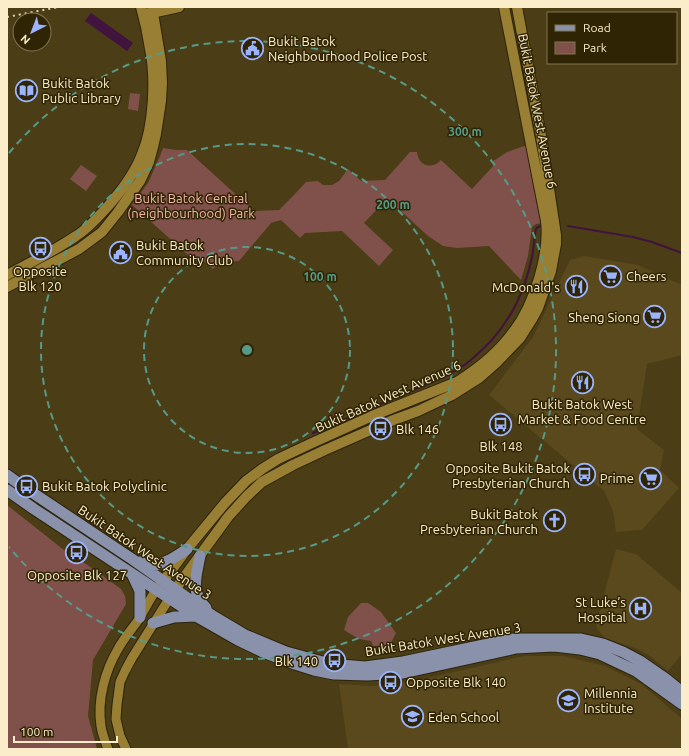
<svg xmlns="http://www.w3.org/2000/svg" width="689" height="756" font-family="Ubuntu,sans-serif">
  <style>
    .built { fill: #59491d }
    .green { fill: #80514a }
    .water { fill: #41133f }
    .lines { fill: none; stroke-linecap: round; stroke-linejoin: round }
    .stream { stroke: #41133f; stroke-width: 2 }
    .tertiary-casing { stroke: #2d240d; stroke-width: 11 }
    .secondary-casing { stroke: #2d240d; stroke-width: 12 }
    .primary-casing { stroke: #2d240d; stroke-width: 13 }
    .tertiary { stroke: #997f34; stroke-width: 9 }
    .secondary { stroke: #997f34; stroke-width: 10 }
    .primary { stroke: #8a91aa; stroke-width: 11 }
    .rail { stroke: #e1d3ae; stroke-width: 2; stroke-dasharray: 2 4; stroke-linecap: butt }
    .ring { fill: none; stroke: #569a89; stroke-width: 2; stroke-dasharray: 7 5 }
    .labels { text-anchor: middle; stroke-width: 3; stroke-linejoin: round; paint-order: stroke }
    .poi-label { font-size: 13px; fill: #fbedc9; stroke: #2f2404; text-anchor: start }
    .street-label { font-size: 13px; fill: #fbedc9; stroke: #2f2404 }
    .park-label { font-size: 13px; fill: #f5b6ac; stroke: #2f2404 }
    .centre { fill: #569a89; stroke: #2f2404; stroke-width: 2 }
    .ring-label { font-size: 12px; text-anchor: middle; font-weight: bold; fill: #569a89; stroke: #2f2404; stroke-width: 3; stroke-linejoin: round; paint-order: stroke }
  </style>
  <rect width="100%" height="100%" fill="#4b3d15"/>
  <path class="built" d="M584 256 638 265 682 285V355L647 364 637 429 664 450 660 470 679 488 642 530 616 532 613 511 604 491 489 395 533 337 570 260Z
    M616 549 636 554 682 593V654L668 671 650 656 638 649 605 638 598 630 596 625Z
    M524 656H564L605 666 641 684 653 694 682 719V749H348L339 684 371 686 394 684 410 682Z"/>
  <path class="green" d="M130 93 140 94 138 111 128 109Z
    M527 145 542 223 536 224 532 227 528 256 521 280 489 246 457 248 443 246 428 236 390 201 381 205 364 223 393 250 379 266 342 231 305 233 300 238 281 220 271 223 239 261 218 263 213 269 199 257 195 261 132 205 148 183 160 156 163 148 176 150H187L254 211 279 210 293 196 306 182 318 181 323 185H332L339 181 348 169 361 181 385 180 410 152H417C418 166 432 170 441 160L472 189 494 165 492 162 507 152Z
    M81 165 97 176 86 191 70 179Z
    M7 505 64 550 89 566 121 589 125 596 126 604 93 660 88 716 97 749H7Z
    M361 603H368L381 612 396 633 390 645 373 646 371 641 359 639 344 630 348 617Z"/>
  <path class="water" d="M91 13 133 43 127 51 85 21Z"/>
  <g class="lines">
    <path class="stream" d="M568 226 633 237 652 242 682 253
      M313 433 448 375C454 371 460 368 466 364 475 357 483 349 491 341 513 316 525 290 532 257 534 248 534 238 536 229L538 227 541 226"/>
    <defs>
      <path id="tertiary" d="M108 749C105 741 102 734 101 726 97 700 105 671 118 649 124 638 132 629 139 619 145 609 150 599 156 590
        M126 749 120 736 116 719 117 705 120 682 125 671 132 658 169 599"/>
      <path id="secondary" d="M147 14 179 7
        M7 275C30 263 54 251 76 236 89 228 99 216 109 205 122 190 135 173 142 154 154 126 156 78 150 49 148 35 145 21 141 7
        M7 287 79 249 102 232 118 212 140 181 149 162 152 151 156 134 161 101 162 83 161 61 152 7
        M159 587 187 549 225 503 246 481 262 469 278 459 312 443 372 416 457 382C478 369 499 352 514 331 534 305 550 254 546 221L504 7
        M171 595 228 517 246 497 262 482 293 465 325 450 391 421 418 411 452 395 479 378 496 363 520 338 532 319 538 308 551 271 556 244V235L541 136 517 7"/>
      <path id="primary" d="M7 475 18 483 132 559 213 616 245 635 286 652 330 664 365 667 403 662 512 639H581L603 644 623 652 640 661 666 679 682 692
        M7 490 34 509 196 616 238 640 263 652 295 664 314 670 334 674 367 675 403 673 516 648 554 646 580 649 600 654 636 671 682 704
        M200 556C196 576 190 592 206 608
        M140 562C157 570 173 559 187 549
        M132 574 140 591V617
        M153 623 174 617 196 616"/>
    </defs>
    <use href="#tertiary" class="tertiary-casing"/>
    <use href="#secondary" class="secondary-casing"/>
    <use href="#primary" class="primary-casing"/>
    <use href="#tertiary" class="tertiary"/>
    <use href="#secondary" class="secondary"/>
    <use href="#primary" class="primary"/>
    <path class="rail" d="M7 17 59 7"/>
  </g>
  <g class="ring">
    <circle cx="247" cy="350" r="103"/>
    <circle cx="247" cy="350" r="206"/>
    <path d="M9 153A309 309 0 1 1 9 547"/>
  </g>
  <defs>
    <symbol id="civic-ring" viewBox="-11 -11 22 22"><circle r="9.5" fill="#2f2404" stroke="#9cb4fd" stroke-width="1.5"/><path d="M-.6-6.5H3V-4.5H.6V-3L4-1V1h2V6H-6V1h2V-1L-.6-3ZM-1.2 2.5V6h2.4V2.5Z" fill="#9cb4fd"/></symbol>
    <symbol id="library-ring" viewBox="-11 -11 22 22"><circle r="9.5" fill="#2f2404" stroke="#9cb4fd" stroke-width="1.5"/><path d="M-6-4Q-3-5.5-.7-3.5V5Q-3 3-6 4ZM6-4Q3-5.5 .7-3.5V5Q3 3 6 4Z" fill="#9cb4fd"/></symbol>
    <symbol id="bus-ring" viewBox="-11 -11 22 22"><circle r="9.5" fill="#2f2404" stroke="#9cb4fd" stroke-width="1.5"/><path d="M-5-6H5V4H4V6H2V4H-2V6H-4V4H-5ZM-3.5-4V0h7V-4ZM-3.5 1.2v1.5H-2V1.2ZM2 1.2v1.5H3.5V1.2Z" fill="#9cb4fd"/></symbol>
    <symbol id="supermarket-ring" viewBox="-11 -11 22 22"><circle r="9.5" fill="#2f2404" stroke="#9cb4fd" stroke-width="1.5"/><path d="M-6-5.5h2.5l.6 2H6L4.5 2H-2.5L-4.4-4H-6ZM-1.5 3.2a1.3 1.3 0 1 0 .1 0ZM3 3.2a1.3 1.3 0 1 0 .1 0Z" fill="#9cb4fd"/></symbol>
    <symbol id="restaurant-ring" viewBox="-11 -11 22 22"><circle r="9.5" fill="#2f2404" stroke="#9cb4fd" stroke-width="1.5"/><path d="M-5-6h1v4h1v-4h1v4h1v-4h1v5L-1.5 .5V6h-2V.5L-5-1ZM5-6V6H3V1.5H1.5Q1.5-4 5-6Z" fill="#9cb4fd"/></symbol>
    <symbol id="church-ring" viewBox="-11 -11 22 22"><circle r="9.5" fill="#2f2404" stroke="#9cb4fd" stroke-width="1.5"/><path d="M-1.2-6h2.4v3.5h3.3v2.4h-3.3V6h-2.4V-.1h-3.3v-2.4h3.3Z" fill="#9cb4fd"/></symbol>
    <symbol id="hospital-ring" viewBox="-11 -11 22 22"><circle r="9.5" fill="#2f2404" stroke="#9cb4fd" stroke-width="1.5"/><path d="M-5-5h3v3.5h4V-5h3V5h-3V1.5h-4V5h-3Z" fill="#9cb4fd"/></symbol>
    <symbol id="university-ring" viewBox="-11 -11 22 22"><circle r="9.5" fill="#2f2404" stroke="#9cb4fd" stroke-width="1.5"/><path d="M0-5L7-2L0 1L-7-2ZM-4 1L0 2.5L4 1V4Q0 6-4 4Z" fill="#9cb4fd"/></symbol>
    <symbol id="school-ring" viewBox="-11 -11 22 22"><circle r="9.5" fill="#2f2404" stroke="#9cb4fd" stroke-width="1.5"/><path d="M0-5L7-2L0 1L-7-2ZM-4 1L0 2.5L4 1V4Q0 6-4 4Z" fill="#9cb4fd"/></symbol>
  </defs>
  <g fill-rule="evenodd">
    <use href="#civic-ring" x="240" y="36" width="25" height="25"/>
    <use href="#library-ring" x="14" y="78" width="25" height="25"/>
    <use href="#bus-ring" x="28" y="236" width="25" height="25"/>
    <use href="#civic-ring" x="108" y="240" width="25" height="25"/>
    <use href="#supermarket-ring" x="598" y="264" width="25" height="25"/>
    <use href="#restaurant-ring" x="564" y="274" width="25" height="25"/>
    <use href="#supermarket-ring" x="642" y="304" width="25" height="25"/>
    <use href="#restaurant-ring" x="570" y="370" width="25" height="25"/>
    <use href="#bus-ring" x="488" y="412" width="25" height="25"/>
    <use href="#bus-ring" x="368" y="416" width="25" height="25"/>
    <use href="#bus-ring" x="572" y="462" width="25" height="25"/>
    <use href="#supermarket-ring" x="638" y="466" width="25" height="25"/>
    <use href="#bus-ring" x="14" y="474" width="25" height="25"/>
    <use href="#church-ring" x="542" y="508" width="25" height="25"/>
    <use href="#bus-ring" x="64" y="540" width="25" height="25"/>
    <use href="#hospital-ring" x="628" y="596" width="25" height="25"/>
    <use href="#bus-ring" x="322" y="648" width="25" height="25"/>
    <use href="#bus-ring" x="378" y="670" width="25" height="25"/>
    <use href="#university-ring" x="556" y="688" width="25" height="25"/>
    <use href="#school-ring" x="400" y="704" width="25" height="25"/>
  </g>
  <g class="labels">
    <g class="poi-label">
      <text x="268" y="46">Bukit Batok<tspan x="268" dy="15">Neighbourhood Police Post</tspan></text>
      <text x="42" y="88">Bukit Batok<tspan x="42" dy="15">Public Library</tspan></text>
      <text x="136" y="250">Bukit Batok<tspan x="136" dy="15">Community Club</tspan></text>
      <text x="40" y="276" text-anchor="middle">Opposite<tspan x="40" dy="15">Blk 120</tspan></text>
      <text x="626" y="281">Cheers</text>
      <text x="560" y="292" text-anchor="end">McDonald's</text>
      <text x="640" y="322" text-anchor="end">Sheng Siong</text>
      <text x="582" y="409" text-anchor="middle">Bukit Batok West<tspan x="582" dy="15">Market &amp; Food Centre</tspan></text>
      <text x="396" y="434">Blk 146</text>
      <text x="501" y="451" text-anchor="middle">Blk 148</text>
      <text x="570" y="473" text-anchor="end">Opposite Bukit Batok<tspan x="570" dy="15">Presbyterian Church</tspan></text>
      <text x="634" y="483" text-anchor="end">Prime</text>
      <text x="42" y="491">Bukit Batok Polyclinic</text>
      <text x="538" y="519" text-anchor="end">Bukit Batok<tspan x="538" dy="15">Presbyterian Church</tspan></text>
      <text x="77" y="580" text-anchor="middle">Opposite Blk 127</text>
      <text x="626" y="607" text-anchor="end">St Luke’s<tspan x="626" dy="15">Hospital</tspan></text>
      <text x="318" y="666" text-anchor="end">Blk 140</text>
      <text x="406" y="687">Opposite Blk 140</text>
      <text x="584" y="698">Millennia<tspan x="584" dy="15">Institute</tspan></text>
      <text x="428" y="722">Eden School</text>
    </g>
    <g class="street-label">
      <text transform="translate(538 111) rotate(79)" y="5">Bukit Batok West Avenue 6</text>
      <text transform="translate(388 396) rotate(-24)" y="5">Bukit Batok West Avenue 6</text>
      <text transform="translate(145 552) rotate(34)" y="5">Bukit Batok West Avenue 3</text>
      <text transform="translate(443 639) rotate(-9)" y="5">Bukit Batok West Avenue 3</text>
    </g>
    <g class="park-label">
      <text x="191" y="203">Bukit Batok Central<tspan x="191" dy="15">(neighbourhood) Park</tspan></text>
    </g>
  </g>
  <circle cx="247" cy="350" r="6" class="centre"/>
  <g class="ring-label">
    <text x="465" y="136">300 m</text>
    <text x="393" y="209">200 m</text>
    <text x="320" y="281">100 m</text>
  </g>
  <rect width="689" height="756" fill="none" stroke="#fbedc9" stroke-width="16"/>
  <rect x="547" y="12" width="130" height="52" fill="#2f2404" stroke="#817453"/>
  <rect x="555" y="25" width="20" height="6" fill="#8a91aa" stroke="#817453"/>
  <text x="583" y="32" font-size="12" fill="#fbedc9">Road</text>
  <rect x="555" y="42" width="20" height="12" fill="#80514a" stroke="#817453"/>
  <text x="583" y="52" font-size="12" fill="#fbedc9">Park</text>
  <g transform="translate(32 32) rotate(222)"><circle r="19" fill="#2f2404" stroke="#817453"/>
  <path d="M0-3L7 15L0 10L-7 15Z" fill="#9cb4fd"/>
  <text y="-6" font-size="11" font-weight="bold" text-anchor="middle" fill="#fbedc9">N</text>
  </g>
  <path d="M14 736v6h103v-6" fill="none" stroke="#fbedc9" stroke-width="2"/>
  <text x="20" y="736" font-size="12" fill="#fbedc9" stroke="#2f2404" stroke-width="3" paint-order="stroke">100 m</text>
</svg>
